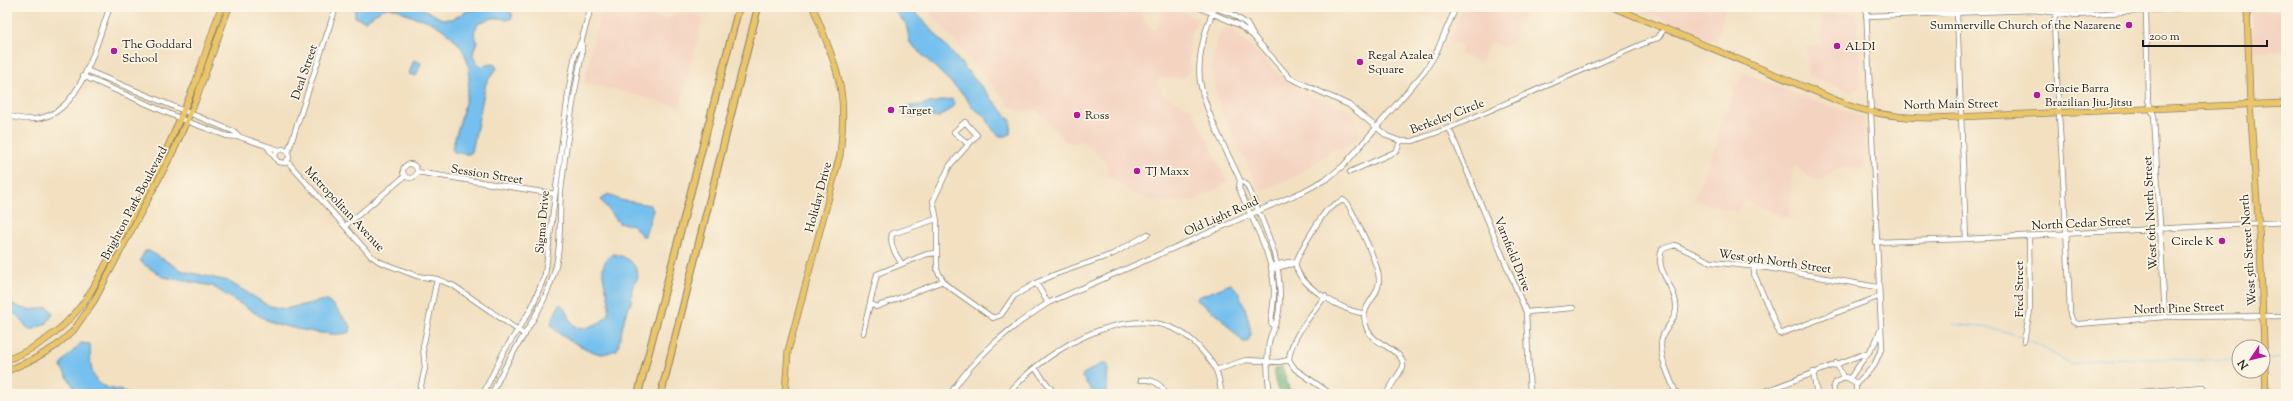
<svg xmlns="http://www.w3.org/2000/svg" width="2293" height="401" font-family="'Sorts Mill Goudy',serif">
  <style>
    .built { fill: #f4d3c1 }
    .forest { fill: #61ac74; stroke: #3e6448 }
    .water { fill: #75c0ee; stroke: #486e85 }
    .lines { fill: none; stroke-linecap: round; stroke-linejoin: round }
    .stream { stroke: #75c0ee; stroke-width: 1 }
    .minor-casing { stroke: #877e6e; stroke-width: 6 }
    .major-casing { stroke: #877e6e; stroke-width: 7 }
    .highway-casing { stroke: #877e6e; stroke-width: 8 }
    .minor { stroke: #fff; stroke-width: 4.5 }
    .major { stroke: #ebc669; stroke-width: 5.5 }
    .highway { stroke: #ebc669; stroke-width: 6 }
    .poi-dot { fill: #b5179e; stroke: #fcf5e5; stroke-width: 1.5 }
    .labels { text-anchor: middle; stroke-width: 3.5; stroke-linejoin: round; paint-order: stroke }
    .poi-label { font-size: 12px; fill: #1c1c1c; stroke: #fcf5e5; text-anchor: start }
    .street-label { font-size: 12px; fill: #1c1c1c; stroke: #fcf5e5 }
  </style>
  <rect width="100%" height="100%" fill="#fcf5e5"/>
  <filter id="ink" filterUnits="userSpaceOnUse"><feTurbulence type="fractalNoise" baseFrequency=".025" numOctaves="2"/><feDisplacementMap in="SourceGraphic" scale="8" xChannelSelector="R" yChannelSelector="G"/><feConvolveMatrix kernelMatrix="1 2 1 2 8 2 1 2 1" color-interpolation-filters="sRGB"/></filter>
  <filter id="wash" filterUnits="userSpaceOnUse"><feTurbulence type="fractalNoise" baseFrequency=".012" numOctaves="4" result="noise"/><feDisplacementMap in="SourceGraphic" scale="16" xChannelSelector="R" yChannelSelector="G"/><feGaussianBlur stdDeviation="0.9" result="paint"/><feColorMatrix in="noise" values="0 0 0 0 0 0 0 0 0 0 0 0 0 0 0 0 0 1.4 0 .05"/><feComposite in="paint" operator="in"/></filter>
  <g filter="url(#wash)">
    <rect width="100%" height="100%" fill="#f2e0c1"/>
    <path class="built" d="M601 7H620L667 19 681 12H691L703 18 680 107 584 82Z
      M926 7H1138L1144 22 1155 31 1164 9 1170 7 1198 19 1190 37 1189 72 1183 78 1158 79 1157 84 1162 94 1193 110 1228 182 1197 200 1157 202 1135 195 1108 176 1107 163 1081 141 1073 143 1066 142 1037 110 1019 112 1010 106Z
      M1402 7H1449L1442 21Z
      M1464 7H1527L1513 43 1503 47 1490 42 1480 63 1460 54 1462 46 1449 41Z
      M1636 7H1726L1717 40 1711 41Z
      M2252 12H2286V51L2253 52Z
      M1856 13 1861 81 1860 87 1853 93 1808 76 1806 47 1821 44 1822 14Z
      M1226 27 1232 28 1279 75 1302 93 1348 109 1355 117 1361 134 1342 150 1335 148 1298 175 1260 191 1220 107 1211 69 1220 31Z
      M1743 72 1813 101 1863 118 1865 169 1837 168 1822 182 1807 176 1796 165 1792 170 1790 220 1744 200 1737 213 1693 200 1718 140 1716 132Z"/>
    <path class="forest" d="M1282 366 1291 394H1279L1275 381V369Z"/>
    <path class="water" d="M355 7H420L442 19H453L469 10H486L493 7H507L512 13V18L507 20C495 16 489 18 478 24L474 32 477 42C472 52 471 57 480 66L494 64 497 68 486 83 472 152 469 154 455 153 452 149C458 126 471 92 469 69 467 46 445 28 426 20 421 18 414 18 409 15 402 12 397 7 389 8 380 8 373 17 365 21L355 17Z
      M891 7H910L926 23 1011 121 1010 134 1006 136H1000L993 130 985 116 973 108 963 94 910 43 906 24Z
      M414 60 421 63 416 76 409 74Z
      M952 99 955 105 940 117H905L902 113V108Z
      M608 194 620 200 650 205 653 210 645 236H642L633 225 619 223 601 200Z
      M145 251H149L183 271 228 281 269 306 285 309 325 300 333 305 351 326 350 332C337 339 283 327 268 321L212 286 163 277 142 263 140 260Z
      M613 254C625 256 637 262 638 277L632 288 631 303 625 316 618 347 617 350C612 351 607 354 601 354 590 352 552 334 551 323L559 305 561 304C568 310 567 322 576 327 581 330 586 328 591 326 634 313 583 272 613 254Z
      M1231 284C1242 292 1250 322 1251 335L1247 342H1243L1220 317 1197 300 1198 297Z
      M7 299C19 311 33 311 48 307L53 313 47 323 30 331 17 315 7 311Z
      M81 343 90 344C91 362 88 381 108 388 116 390 123 390 130 394H78L61 367 63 361Z
      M1105 362 1108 365 1107 394H1094L1082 377 1083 374Z"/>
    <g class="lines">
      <path class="stream" d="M1952 324 1997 329 2022 337
        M2027 339 2072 364 2108 358 2239 361
        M2268 359 2286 356"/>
    </g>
  </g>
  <g filter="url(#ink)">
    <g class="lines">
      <defs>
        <path id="minor" d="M1198 7 1239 25 1252 35
          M1213 7 1232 14 1247 24 1254 37 1290 78 1349 105 1387 136 1400 141H1413L1449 128 1654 39 1658 38 1664 29
          M1215 7C1205 28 1197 58 1200 81 1204 110 1228 153 1240 180L1239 188C1252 221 1274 255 1274 292 1274 302 1272 312 1271 322L1274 327
          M2146 11 2148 100 2154 116 2165 317
          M1957 13 1966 239
          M2056 13 2054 21C2058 119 2067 217 2070 314L2073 322 2078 324 2165 317 2286 316
          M1866 16 2033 10 2077 15 2200 7
          M86 70 235 132 240 137
          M83 76 186 121 227 136 240 137 279 150
          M7 115C77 139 91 55 110 7
          M1449 128 1526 312 1530 394
          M968 144 954 132 965 122 977 135 950 165 933 201 937 221V270L945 284 993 318 1001 315 1014 296 1036 283 1048 303
          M268 148 278 162 285 163 289 158 288 152 283 149 277 151 275 155
          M288 152 336 7
          M287 161 371 256 380 262 417 276 437 279 454 286 525 335
          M403 171a7 7 0 1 1 14 0a7 7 0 1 1-14 0Z
          M417 172 555 194
          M1350 172 1397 151 1400 141
          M1240 180 1247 185C1265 226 1284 263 1279 310 1278 322 1271 331 1269 342 1266 360 1267 376 1270 394
          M936 219 892 234C889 245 896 255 902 264L877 274 870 303 876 307 943 281
          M345 226 405 176
          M1876 242 1966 239 2286 222
          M902 264 927 254 937 253
          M1274 265 1289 262 1296 263
          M1754 267V274L1780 334 1878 297
          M1271 269 1296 263
          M1036 283 1056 274 1113 254 1148 234
          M1325 296C1313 314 1290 337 1289 360L1295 369 1331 394
          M1526 312 1573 308
          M1364 313C1346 313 1299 286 1296 266 1294 258 1321 217 1327 210 1332 206 1337 203 1343 200L1348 204C1356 220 1380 265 1379 281 1378 301 1357 305 1367 329 1374 346 1405 349 1403 367L1386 394
          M863 333 870 303
          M2024 341 2030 311 2029 236
          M1836 363 1843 377
          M1035 368 1055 394
          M1216 370 1246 360 1279 362 1289 360
          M1813 372 1817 394
          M1850 378 1875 343 1881 329
          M1141 380C1153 379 1160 383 1166 394
          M1856 384 1874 366 1882 347 1866 7
          M419 394 425 368 423 347 437 279
          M483 394 503 353 531 309 545 275 568 94 575 54 582 39 591 7
          M492 394C509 351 541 318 554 273 562 247 559 218 561 191 566 145 573 99 582 53V41
          M950 394C976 355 1009 328 1048 303L1304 191 1328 178 1344 165 1425 71 1436 53 1456 7
          M1008 394C1048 346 1145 289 1198 346 1204 353 1212 361 1216 370 1219 377 1220 386 1222 394
          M1679 394 1675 391C1669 375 1656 352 1663 335 1668 325 1678 316 1676 304 1674 283 1654 272 1662 249L1675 245 1711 262 1768 268 1877 287
          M1758 394 1869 352
          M1835 394 1833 389 1836 382 1846 377 1856 383V394
          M2139 394 2140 392 2203 387 2204 394"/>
        <path id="major" d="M1613 7 1850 106C1877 115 1905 118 1933 118L2286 103
          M2247 7 2250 104 2260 245 2266 394
          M7 360C44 345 70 325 92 290L163 158 195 84 221 7
          M7 371 34 359 56 346 73 331 94 301 174 150 195 102 229 7
          M785 394 788 351 840 155C842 137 844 118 842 99 839 68 824 36 813 7"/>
        <path id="highway" d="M638 394 739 7
          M661 394 758 7"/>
      </defs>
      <use href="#minor" class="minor-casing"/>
      <use href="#major" class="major-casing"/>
      <use href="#highway" class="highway-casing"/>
      <use href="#minor" class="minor"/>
      <use href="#major" class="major"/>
      <use href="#highway" class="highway"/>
    </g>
  </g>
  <g class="poi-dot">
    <circle cx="2129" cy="25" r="4"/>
    <circle cx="1837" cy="46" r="4"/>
    <circle cx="114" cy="51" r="4"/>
    <circle cx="1360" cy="62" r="4"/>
    <circle cx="2037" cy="95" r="4"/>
    <circle cx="891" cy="110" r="4"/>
    <circle cx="1077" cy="115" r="4"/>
    <circle cx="1137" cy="171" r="4"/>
    <circle cx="2222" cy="241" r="4"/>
  </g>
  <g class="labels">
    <g class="poi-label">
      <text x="2121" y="29" text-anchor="end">Summerville Church of the Nazarene</text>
      <text x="122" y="48">The Goddard<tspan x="122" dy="14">School</tspan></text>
      <text x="1845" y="50">ALDI</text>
      <text x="1368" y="59">Regal Azalea<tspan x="1368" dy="14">Square</tspan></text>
      <text x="2045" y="92">Gracie Barra<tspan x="2045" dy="14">Brazilian Jiu-Jitsu</tspan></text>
      <text x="899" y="114">Target</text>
      <text x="1085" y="119">Ross</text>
      <text x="1145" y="175">TJ Maxx</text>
      <text x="2214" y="245" text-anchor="end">Circle K</text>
    </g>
    <g class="street-label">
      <text transform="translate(304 72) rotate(-71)" y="4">Deal Street</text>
      <text transform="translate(1951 104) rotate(-1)" y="4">North Main Street</text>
      <text transform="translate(1447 116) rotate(-21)" y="4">Berkeley Circle</text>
      <text transform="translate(487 174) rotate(9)" y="4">Session Street</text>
      <text transform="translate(818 197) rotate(-75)" y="4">Holiday Drive</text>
      <text transform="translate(134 203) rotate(-62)" y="4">Brighton Park Boulevard</text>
      <text transform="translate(345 209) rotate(47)" y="4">Metropolitan Avenue</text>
      <text transform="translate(2150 213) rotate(-93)" y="4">West 6th North Street</text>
      <text transform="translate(1221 216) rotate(-24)" y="4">Old Light Road</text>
      <text transform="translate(542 222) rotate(-85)" y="4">Sigma Drive</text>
      <text transform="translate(2081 223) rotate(-3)" y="4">North Cedar Street</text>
      <text transform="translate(2248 250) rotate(-94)" y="4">West 5th Street North</text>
      <text transform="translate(1513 254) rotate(68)" y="4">Varnfield Drive</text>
      <text transform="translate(1775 261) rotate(8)" y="4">West 9th North Street</text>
      <text transform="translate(2019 289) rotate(-90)" y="4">Fred Street</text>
      <text transform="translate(2179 308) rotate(-2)" y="4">North Pine Street</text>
    </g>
  </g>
  <rect width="2293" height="401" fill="none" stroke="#fcf5e5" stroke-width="24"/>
  <g transform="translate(2251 359) rotate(235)"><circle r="19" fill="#fcf5e5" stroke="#a29e95"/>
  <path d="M0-3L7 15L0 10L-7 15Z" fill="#b5179e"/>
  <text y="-6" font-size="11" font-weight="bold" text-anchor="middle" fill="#1c1c1c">N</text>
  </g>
  <path d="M2143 40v6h124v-6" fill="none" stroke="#1c1c1c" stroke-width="2"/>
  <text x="2149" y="40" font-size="12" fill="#1c1c1c" stroke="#fcf5e5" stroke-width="3" paint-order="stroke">200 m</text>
</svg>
